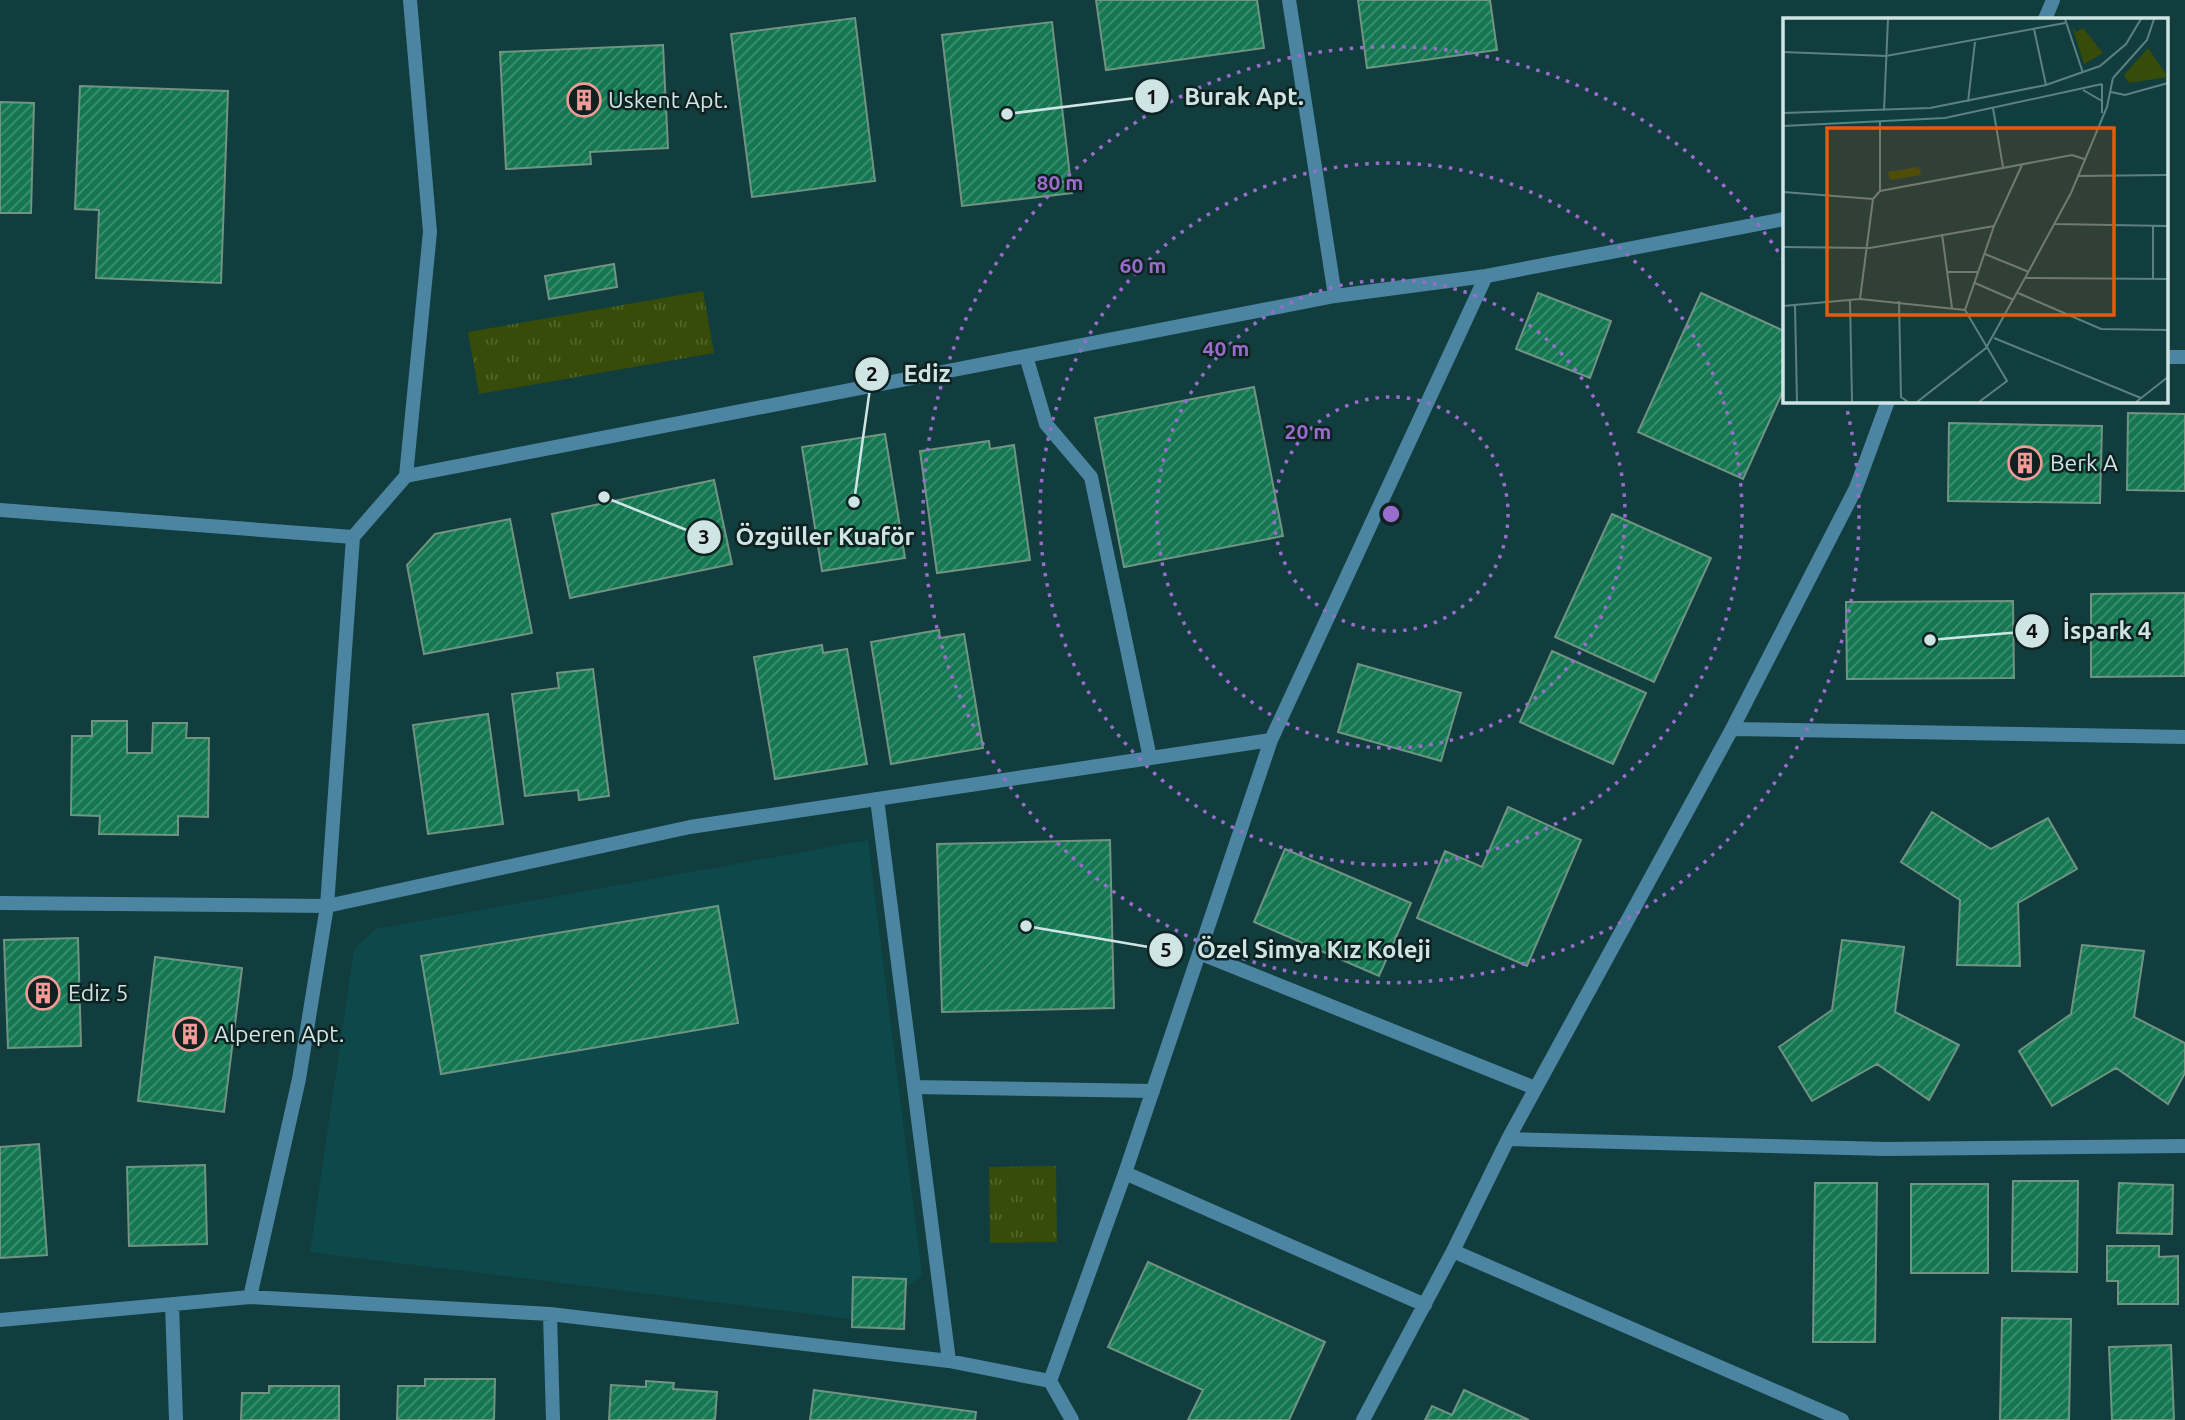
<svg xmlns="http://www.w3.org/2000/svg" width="2185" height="1420" font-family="Ubuntu,sans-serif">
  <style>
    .built { fill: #0d494a }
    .park { fill: url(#park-tufts) }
    .building { fill: url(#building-hatch); stroke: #719482; stroke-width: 2 }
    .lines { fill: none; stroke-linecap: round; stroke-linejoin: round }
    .lane { stroke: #4c85a1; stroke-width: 14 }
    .street { stroke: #4c85a1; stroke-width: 14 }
    .ring { fill: none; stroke: #986dcc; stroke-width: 3.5; stroke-dasharray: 3.5 7 }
    .labels { text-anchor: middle; stroke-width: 5; stroke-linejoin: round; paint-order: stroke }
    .poi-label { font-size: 23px; fill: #cfe5e5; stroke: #0f2121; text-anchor: start }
    .inset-road { fill: none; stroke: #5d8081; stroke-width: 2 }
    .view { fill: #e8590c; fill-opacity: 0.15; stroke: #e8590c; stroke-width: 3.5 }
    .inset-edge { fill: none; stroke: #cfe5e5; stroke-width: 3.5 }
    .centre { fill: #986dcc; stroke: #0f2121; stroke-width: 3.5 }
    .ring-label { font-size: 21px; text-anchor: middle; font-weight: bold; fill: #986dcc; stroke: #0f2121; stroke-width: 5; stroke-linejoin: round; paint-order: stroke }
    .leader { fill: none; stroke: #cfe5e5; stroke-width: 2.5 }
    .callout-dot { fill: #cfe5e5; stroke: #0f2121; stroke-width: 2.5 }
    .mark-label { font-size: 21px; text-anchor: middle; font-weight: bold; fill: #111 }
    .callout-label { font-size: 24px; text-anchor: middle; font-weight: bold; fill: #cfe5e5; stroke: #0f2121; stroke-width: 5; stroke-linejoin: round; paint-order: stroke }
  </style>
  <defs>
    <pattern id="park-tufts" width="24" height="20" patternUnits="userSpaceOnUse" patternTransform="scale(1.75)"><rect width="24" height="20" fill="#364c08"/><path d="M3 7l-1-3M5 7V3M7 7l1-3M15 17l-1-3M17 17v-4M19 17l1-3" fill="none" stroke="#52662c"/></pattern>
    <pattern id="building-hatch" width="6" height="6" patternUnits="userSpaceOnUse" patternTransform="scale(1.75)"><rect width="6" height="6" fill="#147752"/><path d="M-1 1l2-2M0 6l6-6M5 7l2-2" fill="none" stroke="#409173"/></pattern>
  </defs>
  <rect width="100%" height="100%" fill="#113d3e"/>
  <path class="built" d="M868 840 922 1276 859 1320 310 1252 354 949 376 929Z"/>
  <path class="park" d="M703 291 714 353 479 394 468 332Z
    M1056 1166 1057 1242 990 1243 989 1167Z"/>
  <path class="building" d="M1096 0H1257L1264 48 1106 70Z
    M1358 0H1490L1497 50 1367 68Z
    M855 18 875 181 752 197 731 34Z
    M1052 22 1072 193 962 206 942 35Z
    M663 45 668 148 590 152 591 164 506 169 500 52Z
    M80 86 228 91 221 283 96 278 99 210 75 209Z
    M0 102 34 103 31 213H0Z
    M614 264 617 287 549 299 545 276Z
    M1538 293 1611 321 1590 378 1516 349Z
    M1701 293 1784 331V389L1743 479 1638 432Z
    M1254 387 1283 536 1124 567 1095 418Z
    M2128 413 2185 414V491L2127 490Z
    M1949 423 2102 426 2100 503 1948 501Z
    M885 434 905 558 822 571 802 447Z
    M989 441 990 449 1014 445 1030 560 937 573 920 451Z
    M714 480 732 564 570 598 552 514Z
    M1612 514 1711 558 1654 682 1555 637Z
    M510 519 532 633 424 654 407 565 435 534Z
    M2185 593V676L2091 677V594Z
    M2013 601 2014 678 1847 679 1846 602Z
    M939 630 940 638 964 634 983 748 891 764 871 642Z
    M822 645 823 653 847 649 867 764 775 779 754 657Z
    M1552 651 1646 693 1613 764 1520 722Z
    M1358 664 1461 693 1441 761 1338 732Z
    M593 669 609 796 579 800 578 790 525 796 512 694 559 688 557 673Z
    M488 714 503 824 428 834 413 725Z
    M92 721H127V753H152L153 723H187L186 738H209L208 817 178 816V835L99 834 100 816 71 815 72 736H92Z
    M1508 807 1581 840 1527 966 1417 918 1445 851 1482 867Z
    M1932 812 1991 849 2048 818 2077 869 2018 903 2020 966 1957 965 1960 900 1901 862Z
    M1110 840 1114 1008 942 1012 937 844Z
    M1285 849 1411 903 1379 976 1254 922Z
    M718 906 738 1023 441 1074 421 956Z
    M78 938 81 1046 8 1048 4 940Z
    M1842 940 1904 947 1895 1012 1959 1045 1929 1100 1877 1064 1812 1101 1779 1047 1832 1010Z
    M2082 945 2144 951 2134 1017 2185 1043V1073L2168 1104 2116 1068 2052 1106 2019 1051 2071 1014Z
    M155 957 242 968 224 1112 138 1101Z
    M39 1144 47 1255 0 1258V1147Z
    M205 1165 207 1244 129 1246 127 1167Z
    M2013 1181H2078L2077 1272 2012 1271Z
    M1815 1183H1877L1875 1342H1813Z
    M2119 1183 2173 1185 2172 1234 2117 1233Z
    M1911 1184H1988V1273H1911Z
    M2107 1246H2159V1257L2178 1256V1304H2118V1281H2107Z
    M1148 1262 1325 1342 1289 1420H1188L1203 1390 1108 1347Z
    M853 1277 906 1279 904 1329 852 1327Z
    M2002 1318 2071 1319 2069 1420H2000Z
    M2171 1345 2174 1420H2112L2109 1347Z
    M425 1379H495L494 1420H397L398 1386H425Z
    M646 1381 674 1383 673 1389 717 1392 715 1420H609L611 1385 646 1387Z
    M269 1386H339V1420H241L242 1393H269Z
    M814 1390 976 1412 975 1420H810Z
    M1464 1390 1529 1420H1425L1432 1406 1452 1415Z"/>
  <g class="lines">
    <path class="lane" d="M1026 356 1046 424 1091 477 1150 758"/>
    <path class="street" d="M1289 0 1335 296
      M2045 19 2053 0
      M2166 357H2185
      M1888 401 1856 488 1732 729 1508 1139 1886 1149 2185 1146
      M406 476 1335 296 1486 276 1784 219
      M0 510 353 537
      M1732 729 2185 737
      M877 799 949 1361
      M0 903 327 906 690 827 1271 740
      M1199 953 1535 1088
      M914 1087 1153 1091
      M1125 1173 1425 1305
      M1453 1251 1842 1420
      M250 1297 299 1079 327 906 353 537 406 476 430 232 410 0
      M172 1304 176 1420
      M550 1314 553 1420
      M0 1320 250 1297 550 1314 949 1361 1050 1381
      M1072 1420 1050 1381 1125 1173 1271 740 1486 276
      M1363 1420 1453 1251 1508 1139"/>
  </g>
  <g class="ring">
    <circle cx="1391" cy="514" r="117"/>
    <circle cx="1391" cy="514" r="234"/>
    <circle cx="1391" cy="514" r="351"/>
    <path d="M1845 401A468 468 0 1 1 1783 259"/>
  </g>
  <defs>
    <symbol id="building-ring" viewBox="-11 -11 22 22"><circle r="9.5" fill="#0f2121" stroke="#f59b97" stroke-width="1.5"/><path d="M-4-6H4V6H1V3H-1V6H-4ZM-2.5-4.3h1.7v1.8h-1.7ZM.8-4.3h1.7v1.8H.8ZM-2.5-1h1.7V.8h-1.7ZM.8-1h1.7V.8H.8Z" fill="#f59b97"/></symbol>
  </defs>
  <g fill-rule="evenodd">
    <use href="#building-ring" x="565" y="81" width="38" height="38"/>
    <use href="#building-ring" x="2006" y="444" width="38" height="38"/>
    <use href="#building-ring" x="24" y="974" width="38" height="38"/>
    <use href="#building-ring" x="171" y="1015" width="38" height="38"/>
  </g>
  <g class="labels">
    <g class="poi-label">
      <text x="608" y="108">Uskent Apt.</text>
      <text x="2050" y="471">Berk A</text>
      <text x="68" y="1001">Ediz 5</text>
      <text x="214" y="1042">Alperen Apt.</text>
    </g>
  </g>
  <g transform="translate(1783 18)">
    <rect width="385" height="385" fill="#113d3e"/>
    <path d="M365 30 385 59 346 65 341 57Z" fill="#364c08"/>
    <path d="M289 8 293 14 300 10 320 35 301 46ZM136 149 138 157 107 162 105 154Z" fill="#364c08"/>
    <path class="inset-road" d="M282 1 300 55M251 11 263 67M0 34 103 38 282 5M330 60 324 89 288 175 242 260 385 261M330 60 364 22 371 1M300 72 319 83M328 74 342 77 385 65M185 84 192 24M210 90 220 149M101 93 105 1M0 95 147 90 263 67 317 48 343 26 358 1M319 95V66M0 108 162 100 319 66M294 158 385 157M97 173 289 137 301 141M0 174 90 181M272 206 385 208M370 208V261M159 216 169 290M0 229 87 230 211 208M202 236 246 254M164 254H196M192 265 231 282M235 275 318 311 385 312M77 281 90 181 97 173V104M67 282 69 384M116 283 118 379 125 384M12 287 14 384M0 288 77 281 182 292M211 320 358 380M134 384 203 330 242 260M196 384 224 363 182 292 211 208 239 147M353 384 385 359"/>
    <path class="view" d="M44 110H331V297H44Z"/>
    <rect width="385" height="385" class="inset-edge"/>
  </g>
  <circle cx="1391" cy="514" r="10" class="centre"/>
  <g class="ring-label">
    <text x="1060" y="190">80 m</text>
    <text x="1143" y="273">60 m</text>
    <text x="1226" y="356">40 m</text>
    <text x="1308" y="439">20 m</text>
  </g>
  <path class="leader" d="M1007 114L1152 96M854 502L872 374M604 497L704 537M1930 640L2032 631M1026 926L1166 950"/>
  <g class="callout-dot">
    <circle cx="1007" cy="114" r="7"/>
    <circle cx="854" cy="502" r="7"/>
    <circle cx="604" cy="497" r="7"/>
    <circle cx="1930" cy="640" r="7"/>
    <circle cx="1026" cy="926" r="7"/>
    <circle cx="1152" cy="96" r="18"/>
    <circle cx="872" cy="374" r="18"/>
    <circle cx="704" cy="537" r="18"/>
    <circle cx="2032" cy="631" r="18"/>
    <circle cx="1166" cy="950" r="18"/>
  </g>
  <g class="mark-label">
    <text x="1152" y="104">1</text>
    <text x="872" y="381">2</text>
    <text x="704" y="544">3</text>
    <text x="2032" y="638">4</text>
    <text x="1166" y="957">5</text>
  </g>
  <g class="callout-label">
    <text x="1244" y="105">Burak Apt.</text>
    <text x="927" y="382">Ediz</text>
    <text x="825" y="545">Özgüller Kuaför</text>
    <text x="2107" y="639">İspark 4</text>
    <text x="1314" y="958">Özel Simya Kız Koleji</text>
  </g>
</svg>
